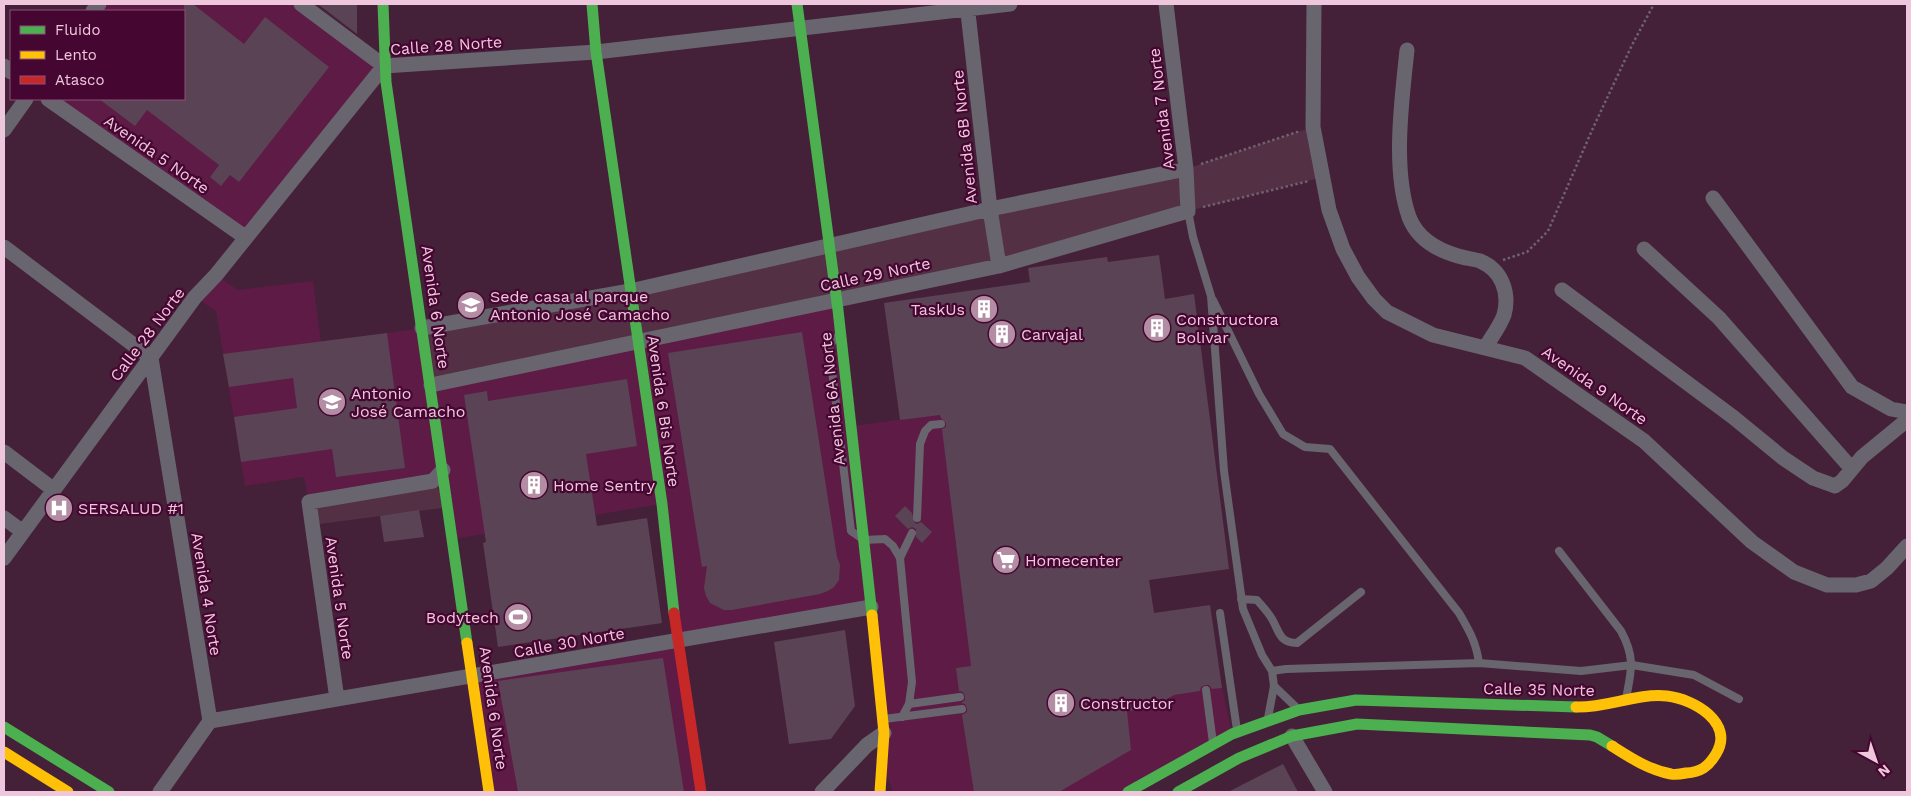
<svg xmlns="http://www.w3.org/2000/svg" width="1911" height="796" font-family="'Work Sans',sans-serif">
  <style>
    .built { fill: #5d1b46 }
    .green { fill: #543045 }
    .building { fill: #5b4356 }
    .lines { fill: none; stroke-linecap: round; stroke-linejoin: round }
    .path { stroke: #6d626d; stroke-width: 2.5; stroke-dasharray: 2.5 2.5; stroke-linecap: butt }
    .lane { stroke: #68656e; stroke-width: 8 }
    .street { stroke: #68656e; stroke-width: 15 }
    .fast { stroke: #4caf50; stroke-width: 11 }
    .slow { stroke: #ffc107; stroke-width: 11 }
    .jam { stroke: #c62828; stroke-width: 11 }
    .labels { text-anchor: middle; stroke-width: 4.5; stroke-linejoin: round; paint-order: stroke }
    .street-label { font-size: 16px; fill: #efc7dc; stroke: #460632 }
    .poi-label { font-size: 16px; fill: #efc7dc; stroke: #460632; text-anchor: start }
  </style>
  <rect width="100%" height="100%" fill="#442138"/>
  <path class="built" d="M99 4H301L384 66 245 237 48 99H184V11H93Z
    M216 275 238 290 313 281 321 343 422 328 837 300 852 426 988 408 1149 580 1154 613 1222 687 1232 734 1128 792H893L883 766 871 608 677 641 701 792H490L473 676 677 641 661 504 453 539 449 507 309 502 304 477 245 486 216 311 195 297Z"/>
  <path class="green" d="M1313 127 1323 177 1188 211 999 266 431 385 422 328 1186 169Z
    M433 481 449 507 312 525 309 502Z"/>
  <path class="building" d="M184 4H193L244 44 265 17 329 67 239 182 230 175 221 186 210 177 219 165 147 110 135 126 99 99H184Z
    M316 4H357V34L319 5Z
    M1159 255 1165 299 1194 294 1229 569 1149 580 1154 613 1210 605 1222 688 1212 689 1209 685H1205L1201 687 1200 691 1174 695 1150 709 1127 711 1131 750 1059 792H974L962 715 967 712V708L965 704 961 703 965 700V696L963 692 959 691 956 668 971 666 942 429 946 427V423L941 418 940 415 900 420 884 303 1030 282 1028 268 1107 257 1108 262Z
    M802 332 837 557 840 565 839 580 834 587 828 591 820 594 732 610H724L710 603 706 596 704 588 707 566 702 567 668 353Z
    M387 333 405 468 336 477 332 449 241 462 234 417 297 408 293 378 229 387 223 354Z
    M627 379 637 446 586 454 597 526 647 518 662 623 498 647 483 543 486 542 464 395 487 391 488 401Z
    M905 506 912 513 914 522 917 524 921 522 932 532 922 543 916 537V529L912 527 908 529 895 516Z
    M419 510 424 537 384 542 380 516Z
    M845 630 855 706 831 739 789 744 774 642Z
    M663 658 684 792H518L498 681Z
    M1283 764 1298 792H1228Z"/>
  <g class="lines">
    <path class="path" d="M1201 164 1300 131
      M1203 207 1309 181
      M1503 260 1527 252 1548 231 1593 128 1632 45 1654 4"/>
    <path class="lane" d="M1188 211 1193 237 1211 296 1224 471 1243 609 1262 655 1272 671 1274 686 1268 718
      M1213 300 1259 394 1283 434 1305 447 1330 449 1459 613C1470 632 1476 642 1479 663
      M837 337 829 345 851 531 864 540 885 539 893 546 900 558 912 682 909 704 902 717
      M917 518 920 444 925 431 931 425 941 424
      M1559 551 1621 631C1636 659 1631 671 1626 699
      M900 558 912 533
      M1241 599 1257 600C1262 606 1268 612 1272 619 1280 633 1279 642 1297 643L1361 592
      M1220 613 1237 730
      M1272 671 1286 669 1479 663 1581 671 1632 665 1694 675 1739 699
      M1274 686 1298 709
      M1206 690 1213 743
      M909 704 960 697
      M884 719 962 709"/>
    <path class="street" d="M301 4 384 66
      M967 4 990 209 999 266
      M1314 4 1313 127 1329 210 1343 249 1358 277 1374 299 1387 312 1433 335 1525 358 1644 441 1752 542 1794 572 1827 585H1856L1871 581 1887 568 1907 546
      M93 11 99 4
      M1407 50C1402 99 1392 169 1409 217 1417 238 1437 250 1458 256 1465 258 1473 259 1480 261 1502 270 1510 293 1504 315 1500 326 1491 338 1485 348
      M4 66 11 72
      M48 99 245 237
      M4 130 26 99
      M1713 198 1852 387 1891 409 1907 412
      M4 247 151 358 210 721
      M1644 249 1719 318 1851 468
      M1562 290 1733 417 1783 458 1813 478 1835 486 1842 481 1862 457 1907 420
      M422 328 630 291 990 209 1186 169
      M431 385 999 266 1188 211 1186 169 1166 4
      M4 452 54 490
      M4 518 23 532
      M4 558 195 297 216 275 384 66 596 52 1010 4
      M337 699 309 502 433 481 443 470
      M1292 736 1325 792
      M160 792 210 721 871 607
      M822 792 867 745 884 733"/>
    <path class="fast" d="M383 4 386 82 467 643
      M592 4 596 52 662 504 674 613
      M797 4 838 310 872 615
      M4 727 109 792
      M1128 792 1232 734 1299 710 1356 700 1576 707
      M1178 792 1239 758 1292 736 1357 724 1590 735 1597 737 1612 746"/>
    <path class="slow" d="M872 615 884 733 880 792
      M467 643 489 792
      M1576 707C1607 708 1636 693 1667 696 1694 699 1735 723 1716 754 1708 767 1701 772 1686 773 1681 774 1675 775 1671 774 1649 770 1631 758 1612 746
      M4 752 68 792"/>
    <path class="jam" d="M674 613 701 792"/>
  </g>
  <defs>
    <symbol id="university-disc" viewBox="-11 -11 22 22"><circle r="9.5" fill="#b38da3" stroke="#460632"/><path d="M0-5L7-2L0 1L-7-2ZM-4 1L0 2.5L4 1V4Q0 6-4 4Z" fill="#fff"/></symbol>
    <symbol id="building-disc" viewBox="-11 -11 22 22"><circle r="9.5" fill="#b38da3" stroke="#460632"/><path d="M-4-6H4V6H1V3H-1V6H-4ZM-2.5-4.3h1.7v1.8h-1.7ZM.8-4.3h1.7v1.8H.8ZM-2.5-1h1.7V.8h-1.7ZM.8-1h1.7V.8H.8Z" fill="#fff"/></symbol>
    <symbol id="hospital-disc" viewBox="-11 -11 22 22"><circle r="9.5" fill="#b38da3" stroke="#460632"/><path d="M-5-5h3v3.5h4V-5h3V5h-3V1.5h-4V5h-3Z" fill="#fff"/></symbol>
    <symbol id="supermarket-disc" viewBox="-11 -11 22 22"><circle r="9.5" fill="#b38da3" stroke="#460632"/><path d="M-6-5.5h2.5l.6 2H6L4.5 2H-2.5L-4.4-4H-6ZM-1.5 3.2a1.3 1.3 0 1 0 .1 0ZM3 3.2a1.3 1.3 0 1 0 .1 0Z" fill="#fff"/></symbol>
    <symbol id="stadium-disc" viewBox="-11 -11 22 22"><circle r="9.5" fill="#b38da3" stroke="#460632"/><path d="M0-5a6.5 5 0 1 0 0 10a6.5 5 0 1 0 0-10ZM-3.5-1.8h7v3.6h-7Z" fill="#fff"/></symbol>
  </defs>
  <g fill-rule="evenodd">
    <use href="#university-disc" x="455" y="289" width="32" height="32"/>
    <use href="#building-disc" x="968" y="293" width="32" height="32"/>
    <use href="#building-disc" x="1141" y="312" width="32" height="32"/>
    <use href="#building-disc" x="986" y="318" width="32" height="32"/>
    <use href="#university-disc" x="316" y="386" width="32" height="32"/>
    <use href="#building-disc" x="518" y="469" width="32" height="32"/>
    <use href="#hospital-disc" x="43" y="492" width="32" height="32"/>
    <use href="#supermarket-disc" x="990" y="544" width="32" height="32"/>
    <use href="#stadium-disc" x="502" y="601" width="32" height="32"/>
    <use href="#building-disc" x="1045" y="687" width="32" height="32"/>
  </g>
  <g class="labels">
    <g class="street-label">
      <text transform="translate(446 45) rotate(-4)" y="6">Calle 28 Norte</text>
      <text transform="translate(1161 109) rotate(-97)" y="6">Avenida 7 Norte</text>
      <text transform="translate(964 137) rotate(-96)" y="6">Avenida 6B Norte</text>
      <text transform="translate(157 154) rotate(35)" y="6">Avenida 5 Norte</text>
      <text transform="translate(875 274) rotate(-12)" y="6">Calle 29 Norte</text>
      <text transform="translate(436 307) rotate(82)" y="6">Avenida 6 Norte</text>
      <text transform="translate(147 334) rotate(-53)" y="6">Calle 28 Norte</text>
      <text transform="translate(1595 385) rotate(35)" y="6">Avenida 9 Norte</text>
      <text transform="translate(832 399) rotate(-96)" y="6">Avenida 6A Norte</text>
      <text transform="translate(664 411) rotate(82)" y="6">Avenida 6 Bis Norte</text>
      <text transform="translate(207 594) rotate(81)" y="6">Avenida 4 Norte</text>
      <text transform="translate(340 598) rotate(82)" y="6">Avenida 5 Norte</text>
      <text transform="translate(569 642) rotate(-10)" y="6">Calle 30 Norte</text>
      <text transform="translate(1539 689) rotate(1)" y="6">Calle 35 Norte</text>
      <text transform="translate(494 708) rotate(82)" y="6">Avenida 6 Norte</text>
    </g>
    <g class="poi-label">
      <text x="490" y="302">Sede casa al parque<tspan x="490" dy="18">Antonio José Camacho</tspan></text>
      <text x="965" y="315" text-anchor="end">TaskUs</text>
      <text x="1176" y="325">Constructora<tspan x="1176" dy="18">Bolivar</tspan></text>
      <text x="1021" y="340">Carvajal</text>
      <text x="351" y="399">Antonio<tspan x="351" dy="18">José Camacho</tspan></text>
      <text x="553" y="491">Home Sentry</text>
      <text x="78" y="514">SERSALUD #1</text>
      <text x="1025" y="566">Homecenter</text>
      <text x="499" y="623" text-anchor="end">Bodytech</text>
      <text x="1080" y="709">Constructor</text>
    </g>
  </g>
  <rect width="1911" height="796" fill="none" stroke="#efc7dc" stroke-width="10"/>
  <rect x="10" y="10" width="175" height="90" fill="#460632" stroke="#8a5376"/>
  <rect x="20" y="26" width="25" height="8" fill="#4caf50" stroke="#8a5376"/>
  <text x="55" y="35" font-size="15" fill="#efc7dc">Fluido</text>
  <rect x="20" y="51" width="25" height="8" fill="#ffc107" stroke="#8a5376"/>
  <text x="55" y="60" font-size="15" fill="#efc7dc">Lento</text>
  <rect x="20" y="76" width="25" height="8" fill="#c62828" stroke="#8a5376"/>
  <text x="55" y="85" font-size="15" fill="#efc7dc">Atasco</text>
  <g transform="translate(1876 761) rotate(140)" stroke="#460632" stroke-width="4" paint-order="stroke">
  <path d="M0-4L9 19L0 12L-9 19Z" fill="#efc7dc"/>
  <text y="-8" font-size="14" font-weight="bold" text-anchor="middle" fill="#efc7dc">N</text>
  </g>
</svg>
